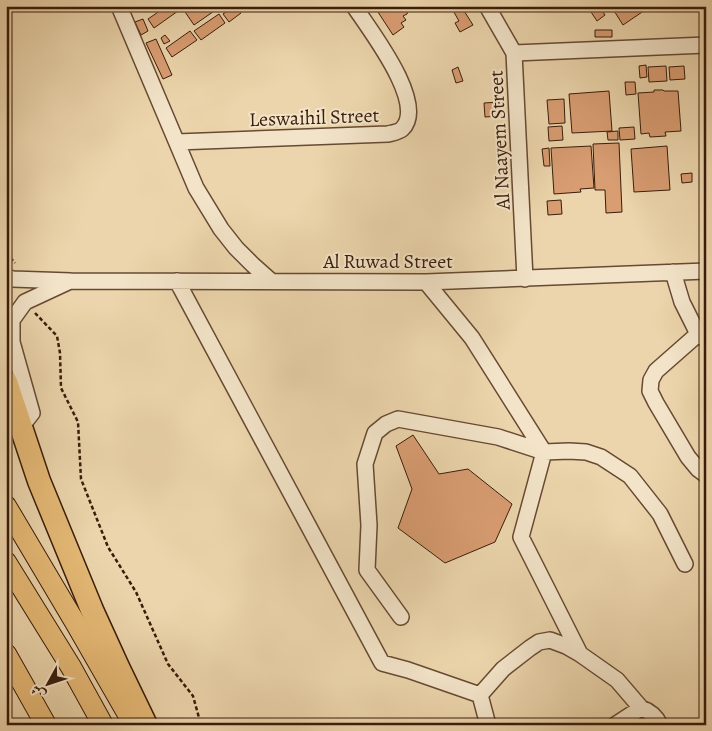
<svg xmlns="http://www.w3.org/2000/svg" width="712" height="731" font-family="Alegreya,Amiri,serif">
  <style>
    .building { fill: #d99d72; stroke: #391c0a }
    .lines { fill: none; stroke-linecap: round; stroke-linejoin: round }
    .minor-casing { stroke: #664a32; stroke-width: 18 }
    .major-casing { stroke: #391c0a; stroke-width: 22 }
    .highway-casing { stroke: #391c0a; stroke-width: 25 }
    .path { stroke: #391c0a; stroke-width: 2.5; stroke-dasharray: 4 2.5; stroke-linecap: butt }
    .minor { stroke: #f3e4c9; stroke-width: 15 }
    .major { stroke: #e6ba76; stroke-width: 20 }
    .highway { stroke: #e6ba76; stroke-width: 22 }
    .labels { text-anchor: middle; stroke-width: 4; stroke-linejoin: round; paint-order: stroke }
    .street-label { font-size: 20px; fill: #391c0a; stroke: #f3e4c9 }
  </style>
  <rect width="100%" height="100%" fill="#ecd5ac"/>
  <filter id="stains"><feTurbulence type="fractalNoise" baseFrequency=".004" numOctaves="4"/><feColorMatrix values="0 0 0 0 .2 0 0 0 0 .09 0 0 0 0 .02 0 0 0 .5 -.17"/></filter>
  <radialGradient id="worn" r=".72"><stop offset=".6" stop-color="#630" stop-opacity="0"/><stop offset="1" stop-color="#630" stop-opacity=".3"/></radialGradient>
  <path class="building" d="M167 6H175L178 11 154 28 148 19Z
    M178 6H220V7L194 25 183 9 181 11Z
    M235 6H237L241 13 229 22 223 14Z
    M374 6H410L407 14 403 16 406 20 401 23 404 27 393 35Z
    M452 6H461L473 25 460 32 455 23 459 21 451 7Z
    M587 6H599L605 15 597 21Z
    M611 6H651L623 25Z
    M219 14 225 23 201 40 194 31Z
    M143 19 148 31 141 35 135 22Z
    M595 30H612V37H595Z
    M190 31 197 40 172 57 166 48Z
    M165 35 170 41 164 44 161 38Z
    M156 39 172 75 163 79 146 43Z
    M646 65 647 77 640 78 639 66Z
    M666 66 667 81 649 82 648 67Z
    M684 66 685 79 670 80 669 67Z
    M458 67 463 81 456 83 452 70Z
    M625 82H635L636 94 626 95Z
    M654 90H663L664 91H678L681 131 665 132 666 136 650 137 649 133 641 134 638 93 654 92Z
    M609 91 612 131 572 133 569 94Z
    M564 99 565 123 549 124 547 100Z
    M499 102 500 116 485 117 484 103Z
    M562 126 563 140 549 141 548 127Z
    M634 127 635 139 620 140 619 128Z
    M618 131V140H608L607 132Z
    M619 143 622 212 606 213 605 190H595L593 144Z
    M591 146 594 188 580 189 581 192 554 194 551 148Z
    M667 146 670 190 634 192 631 149Z
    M701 147H706V188H704Z
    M549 148 550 166H544L542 149Z
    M692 173V182L682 183 681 174Z
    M561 200 562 214 548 215 547 201Z
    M413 435 439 474 468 469 512 504 495 542 445 563 398 528 412 489 396 446Z"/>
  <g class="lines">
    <defs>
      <path id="minor" d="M119 6 196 188 221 229 236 248 253 265 271 281
        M487 6 514 53 525 279
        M514 53 706 45
        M177 142 388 134C392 133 399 132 402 129 428 104 369 29 354 6
        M673 272 682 302 698 334 705 339
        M6 276 12 279 71 281 426 282 706 271
        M177 281 382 663 408 670 480 695 488 725
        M426 282 472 338 544 452 569 451 586 452 601 457 630 476 660 514 685 564
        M698 334 656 371 651 380 650 391 656 403 688 457 698 469 706 475
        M21 427 32 413 12 342V320L25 302 68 282
        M401 617 367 570 369 525 365 464 375 433 386 424 398 419 498 437 544 452 521 537 580 654
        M480 695 503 669 530 648 539 642 550 640 566 646 580 654 617 680 641 708
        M615 725 641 708C650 711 656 716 660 725"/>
      <path id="major" d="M6 506 76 624 134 725
        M6 562 71 667 103 725
        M6 654 46 725"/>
      <path id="highway" d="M6 382 39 481 92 610 118 667 146 725"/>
    </defs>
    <use href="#minor" class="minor-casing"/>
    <use href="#major" class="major-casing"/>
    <use href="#highway" class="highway-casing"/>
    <path class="path" d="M6 253 15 263
      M35 313 57 336 60 353 61 388 78 422 81 479 108 547 136 592 168 664 193 696 201 725"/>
    <use href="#minor" class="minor"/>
    <use href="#major" class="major"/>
    <use href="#highway" class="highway"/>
  </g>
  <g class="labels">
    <g class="street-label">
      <text transform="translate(314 117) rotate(-2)" y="7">Leswaihil Street</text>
      <text transform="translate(499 140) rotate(-93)" y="7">Al Naayem Street</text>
      <text x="388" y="268">Al Ruwad Street</text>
    </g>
  </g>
  <rect width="712" height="731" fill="none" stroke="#ecd5ac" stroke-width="25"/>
  <rect x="8" y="8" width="697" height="716" fill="none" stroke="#391c0a" stroke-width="2.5"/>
  <rect x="12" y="12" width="687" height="706" fill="none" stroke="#391c0a"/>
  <g transform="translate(48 684) rotate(230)" stroke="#f3e4c9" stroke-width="4" paint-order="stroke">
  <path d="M0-4L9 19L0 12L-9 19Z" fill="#391c0a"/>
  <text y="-8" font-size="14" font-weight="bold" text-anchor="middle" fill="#391c0a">ش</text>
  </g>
  <rect width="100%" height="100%" filter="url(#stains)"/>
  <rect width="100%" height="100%" fill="url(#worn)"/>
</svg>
